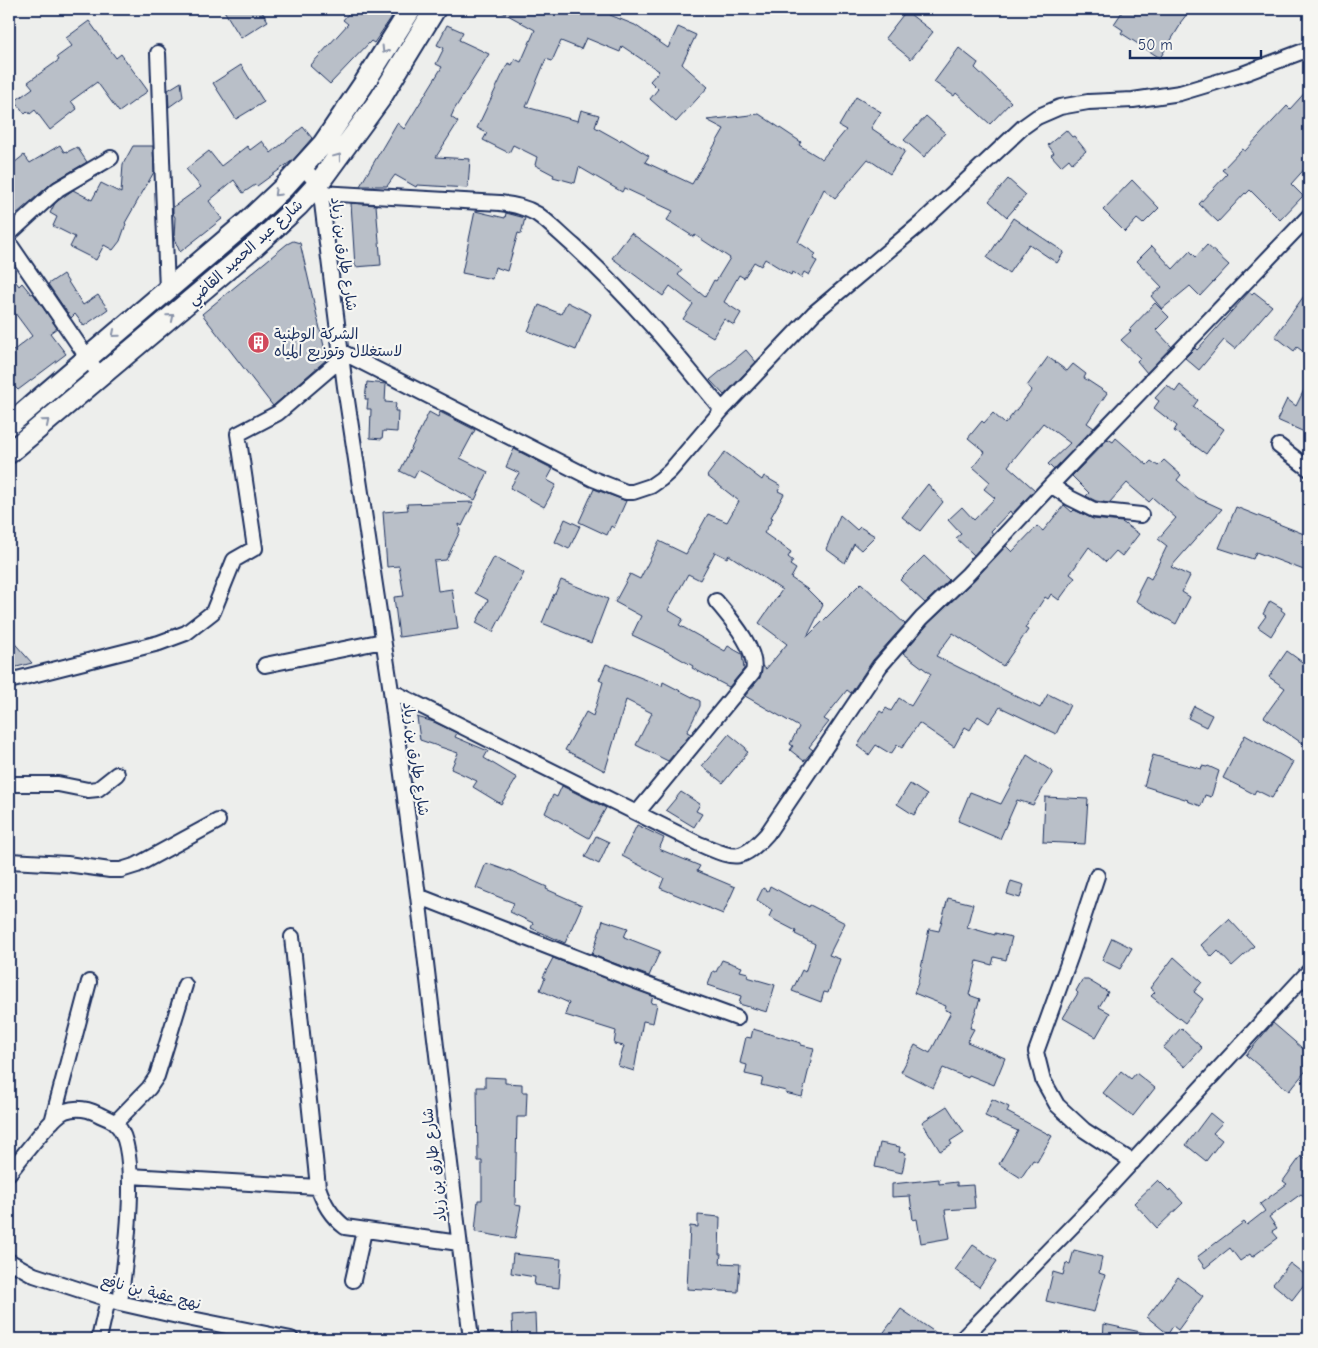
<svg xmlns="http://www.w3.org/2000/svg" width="1318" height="1348" font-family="'Comic Neue','Playpen Sans Arabic',sans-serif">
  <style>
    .building { fill: #b9bfc8; stroke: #1b2f5e }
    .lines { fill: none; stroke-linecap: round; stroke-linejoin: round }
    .minor-casing { stroke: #1b2f5e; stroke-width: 18 }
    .secondary-casing { stroke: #1b2f5e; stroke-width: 24 }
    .minor { stroke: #f6f6f2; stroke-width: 14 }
    .secondary { stroke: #f6f6f2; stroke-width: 20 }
    .oneway { stroke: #8892a8 }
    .labels { text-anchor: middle; stroke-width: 4.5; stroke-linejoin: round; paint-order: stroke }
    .street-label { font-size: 15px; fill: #1b2f5e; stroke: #f6f6f2 }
    .poi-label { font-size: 15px; fill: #1b2f5e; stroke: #f6f6f2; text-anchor: start }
  </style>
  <rect width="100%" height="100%" fill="#edeeec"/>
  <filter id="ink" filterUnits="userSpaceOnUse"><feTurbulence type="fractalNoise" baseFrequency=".02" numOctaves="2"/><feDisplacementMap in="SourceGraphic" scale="10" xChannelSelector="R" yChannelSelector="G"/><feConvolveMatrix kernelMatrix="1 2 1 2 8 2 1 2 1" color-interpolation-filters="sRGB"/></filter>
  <g filter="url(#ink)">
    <path class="building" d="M223 9H260L268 21 241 38Z
      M352 9H397L374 43 371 41 330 84 310 66 348 24 343 20Z
      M497 9H612L610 15 635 25 668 48 678 27 696 35 682 64 708 87 676 122 650 99 658 89 650 81 659 71 622 46 620 52 586 38 581 49 561 41 552 61 546 59 526 107 578 121 581 110 599 115 595 127 620 141 621 139 649 156 645 162 692 184 724 129 707 120 759 114 801 142 799 145 822 159 846 130 839 126 856 97 881 112 871 128 905 151 890 174 868 159 835 198 824 189 798 242 816 254 813 259 817 261 809 275 804 272 801 278 792 272 791 275 765 259 761 266 754 262 744 278 739 275 724 302 741 313 734 325 724 319 713 337 683 319 693 304 670 286 663 296 612 258 631 233 682 270 678 275 705 297 714 280 716 281 730 258 695 235 694 237 667 220 673 211 624 188 622 192 579 167 575 183 553 177 554 175 535 165 537 157 513 145 509 153 483 140 487 133 477 128 508 63 512 65 515 59 521 62 535 30Z
      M1124 9H1191L1180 23 1181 24 1160 58 1121 33 1123 30 1114 24Z
      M906 11 933 32 911 59 885 38Z
      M89 21 116 58 121 54 148 91 119 112 97 82 71 101 77 109 50 130 35 110 30 114 28 111 25 114 15 101 33 88 28 82 59 60 57 57 72 46 66 38Z
      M447 25 463 32 459 40 489 54 454 110 451 117 458 122 436 157 470 159 468 188 417 185 416 187 395 175 387 186H360L397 123 404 129 442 67 436 64 444 48 437 45Z
      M959 48 978 63 975 68 1011 102 990 124 956 93 954 96 934 82Z
      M241 65 264 102 236 119 213 83Z
      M181 82 183 97 169 107 168 90Z
      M1309 88V164L1291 184 1303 196 1280 220 1250 190 1246 194 1245 193 1218 222 1199 204 1227 174 1222 170 1242 149 1245 151 1287 106 1290 109Z
      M926 116 945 133 924 157 904 140Z
      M303 127 312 138 293 160 257 186 255 185 243 193 234 180 209 201 222 219 180 252 174 239 175 217 173 214V207L201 187 186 169 209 151 221 166 247 146 250 150 262 141 271 153Z
      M1066 130 1072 137 1074 136 1086 151 1072 163 1069 159 1061 166 1051 155 1054 153 1048 145Z
      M60 145 64 152 67 151V152L77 147 87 162 53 182 15 215 9 206V167L24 155 30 163Z
      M133 146H153L154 172 125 223 126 224 120 241 113 250 104 245 96 260 70 247 75 237 53 226 57 217 50 213 55 203 73 190 92 200 101 183 121 193 123 164Z
      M1008 179 1026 195 1007 217 989 201Z
      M1132 180 1159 208 1143 224 1137 219 1125 232 1103 210Z
      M351 203 376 205 381 265 355 267Z
      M475 211 505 218 506 213 525 218 521 234 518 233 507 271 495 267 492 279 462 273Z
      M1013 218 1064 252 1057 263 1029 244 1009 273 987 258Z
      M293 241 300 243 327 359 273 406 202 314 287 244Z
      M1207 245 1229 265 1200 296 1190 286 1162 309 1151 296 1162 287 1137 261 1152 246 1173 269 1190 251 1196 257Z
      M9 273 19 286 22 283 31 294 33 293 57 328 50 333 66 354 18 390 15 387 9 392V354L32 336 9 305Z
      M63 274 83 305 98 295 108 309 84 326 75 314 71 318 48 284Z
      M1309 289V356L1297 347 1294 351 1275 336Z
      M1249 292 1252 294 1254 292 1272 306 1235 349 1224 340 1199 370 1185 358 1195 348 1197 350Z
      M567 302 591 314 576 350 528 331 539 305 561 314Z
      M1155 303 1169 317 1156 330 1172 347 1147 373 1137 361 1140 358 1121 340 1131 331 1129 330Z
      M746 350 756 362 724 395 710 380Z
      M1048 357 1067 371 1073 364 1086 374 1084 378 1107 393 1087 423 1094 428 1054 470 1048 464 1070 443 1043 423 1008 466 1035 490 1012 514 1010 511 991 531 993 534 974 555 956 538 961 534 948 520 962 507 974 520 995 498 984 489 990 482 973 467 985 452 968 438 982 421 984 423 993 413 1005 424 1032 390 1027 386Z
      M1309 380V434L1277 420 1287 399 1296 406Z
      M367 382 386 384 385 402 396 403 395 411H398L397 432 383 431 382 439 370 438 371 409H367L368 399H365Z
      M1167 385 1175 392 1180 385 1198 400 1193 407 1224 429 1206 454 1174 431 1177 426 1154 408 1159 401 1155 398Z
      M429 412 438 417 440 412 475 430 460 458 488 472 475 500 418 470 414 478 400 471Z
      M1116 438 1147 465 1151 461 1158 466 1164 460 1181 475 1177 480 1198 498 1222 509 1171 567 1190 576 1182 592 1190 597 1176 624 1136 601 1140 593 1138 592 1146 576 1151 579 1167 546 1158 539 1176 518 1153 498 1149 502 1127 483 1109 503 1096 501 1086 496 1089 493 1072 476 1108 439 1113 442Z
      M514 449 553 469 547 480 556 485 544 507 510 488 519 473 506 467Z
      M725 452 762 480 764 476 781 486 778 491 784 494 771 517 773 518 764 533 791 552 788 557 793 561 790 565 796 569 791 578 807 589 823 605 807 637 861 583 905 624 873 660 851 693 847 690 824 719 829 722 809 747 813 750 804 761 790 750 793 746 790 744 799 727 745 696 760 678 762 666 766 669 787 644 759 623 782 590 729 555 727 558 715 552 700 580 688 574 668 610 683 619 679 625 725 651 728 646 742 654 744 669 729 687 692 668 693 666 668 652 632 635 641 616 615 602 630 574 640 579 659 541 686 554 708 514 727 522 739 501 707 476Z
      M928 484 943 502 920 531 902 517Z
      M594 489 626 501 614 528 611 526 607 535 579 522Z
      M474 502 462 526 459 524 460 531 446 560 434 561 438 591 452 589 458 629 399 637 394 597 404 596 399 566 387 567 383 512 408 510 407 504Z
      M1064 505 1072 512 1074 510 1093 519 1122 522 1139 534 1122 556 1116 551 1106 562 1089 547 1070 574 1075 578 1059 600 1051 594 1048 599 1045 597 1025 628 1028 630 1003 666 953 633 936 656 1040 708 1048 694 1070 705 1056 734 1000 707 989 723 978 716 970 730 965 727 954 747 919 723 902 748 897 745 891 754 876 745 869 755 857 746 880 711 883 713 886 708 891 711 899 698 911 706 931 674 903 653 928 624 974 580 1006 546 1012 552 1037 526 1043 531Z
      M1236 507 1309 536V572L1256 552 1253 559 1219 548Z
      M840 515 857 530 860 527 875 536 861 550 854 544 845 563 826 549Z
      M565 519 580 526 569 549 555 542Z
      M924 556 949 580 925 603 900 580Z
      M494 557 524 573 493 632 476 623 488 600 475 593Z
      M561 580 608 599 591 643 542 623 554 594H555Z
      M1270 601 1282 608 1281 610 1285 613 1271 636 1258 627 1266 616 1263 614Z
      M9 637 32 663 9 669Z
      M1287 651 1309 667V748L1264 717 1285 688 1269 677Z
      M606 664 662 686 663 682 700 701V706L687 732 691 734 668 761 636 745 652 713 626 700 605 771 565 750 586 712 593 716 603 682 599 680Z
      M1194 706 1212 715 1206 727 1188 718Z
      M417 717 434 722 457 733 455 737 488 751 484 758 517 778 501 804 473 787 477 781 451 769 458 753 420 740Z
      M729 734 746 748 745 750 748 752 723 783 702 766Z
      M1245 735 1293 762 1272 798 1256 790 1254 794 1223 778Z
      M1027 755 1053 772 1033 805 1017 800 1000 839 958 821 970 792 1001 804Z
      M1153 755 1201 769 1202 766 1207 767 1208 766 1219 771 1211 797 1205 795 1201 806 1187 801 1188 800 1144 786Z
      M910 784 927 795 914 815 897 804Z
      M562 786 606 808 589 838 545 813 553 795 557 797Z
      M681 792 700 804 696 811 702 814 694 827 666 810Z
      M1045 797 1088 799 1085 844 1043 842Z
      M637 825 664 838 659 849 700 866 697 871 735 887 723 914 660 888 664 878 622 856Z
      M596 836 609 842 599 864 585 857Z
      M486 863 508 871 509 870 547 887 546 889 582 905 565 943 531 928 533 923 510 912 514 903 476 888Z
      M1011 881 1024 885 1020 898 1007 894Z
      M770 886 809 907 810 905 845 923 829 955 840 959 828 993 824 992 821 1002 792 991 802 970 805 972 815 944 795 934 796 931 769 917 772 910 757 900 763 888 768 891Z
      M948 898 973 904 967 927 995 935V933L1012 937 1006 960 994 957 992 965 977 961 969 995 980 999 970 1028 974 1029 967 1042 1005 1058 994 1085 969 1075 968 1078 943 1068 933 1088 901 1072 915 1045 930 1053 951 1012 945 1010 946 1006 914 993 918 983 929 929 939 931Z
      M1229 919 1254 946 1232 966 1218 951 1212 957 1201 945Z
      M603 920 628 928 624 937 660 951 649 976 592 955Z
      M1112 938 1132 948 1120 969 1102 960Z
      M1174 957 1202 982 1194 992 1203 999 1185 1023 1151 996 1155 992 1150 988Z
      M553 958 653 996 651 1003 657 1004 653 1023 643 1021 634 1071 618 1066 624 1046 614 1044 616 1031 565 1015 569 1003 540 990 545 978 543 977Z
      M722 960 742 967 740 971 748 973 747 977 775 985 767 1012 739 1004 741 996 708 985 713 971 716 972Z
      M1082 980H1088L1108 992 1099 1007 1110 1013 1096 1037 1063 1018 1078 993 1076 991Z
      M1273 1023 1309 1054V1067L1289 1091 1246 1055Z
      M1181 1028 1202 1048 1185 1067 1163 1048Z
      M753 1029 801 1043V1045L814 1048 802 1097 785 1093 786 1091 761 1085 763 1078 745 1074 747 1065 740 1063 746 1037 751 1038Z
      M1121 1071 1131 1079 1136 1073 1155 1088 1133 1116 1103 1093Z
      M485 1077 505 1078V1083L522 1084V1092H527L526 1117H517L515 1205 521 1206 515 1239 475 1232 478 1200H482V1161H478L477 1087H485Z
      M992 1099 1009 1107 1007 1112 1052 1136 1037 1162 1033 1160 1021 1178 999 1164 1018 1131 985 1116Z
      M947 1106 964 1132 950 1141 952 1144 940 1151 922 1122Z
      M1210 1113 1222 1123 1213 1133 1222 1140 1206 1161 1186 1145Z
      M880 1143 900 1147 899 1152 906 1153 902 1173 875 1167Z
      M1301 1156 1309 1162V1200L1301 1194 1269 1217 1277 1228 1272 1231 1278 1238 1252 1257 1250 1254 1240 1261 1230 1248 1205 1268 1197 1257 1244 1222 1247 1225 1265 1211 1260 1204 1287 1184 1283 1181Z
      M939 1179V1184L957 1182V1186L973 1185 975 1208 945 1210 950 1238 921 1243 917 1219 913 1220 910 1196 892 1197V1184Z
      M1158 1180 1169 1191 1170 1189 1183 1203 1157 1228 1134 1203Z
      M698 1215 720 1217 719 1254H721L720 1263 740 1264 738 1292 687 1289 690 1226 698 1227Z
      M973 1245 997 1261 979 1287 955 1270Z
      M1074 1250 1102 1257 1099 1273 1105 1275 1094 1312 1046 1301 1053 1272 1063 1275 1066 1263 1070 1264Z
      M513 1254 561 1259 559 1288 534 1285 535 1277 511 1273Z
      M1290 1263 1309 1278 1292 1300 1273 1284Z
      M1178 1277 1203 1296 1178 1330 1173 1326 1168 1334 1147 1317Z
      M901 1309 945 1339H879Z
      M535 1314 536 1339H513L512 1316Z
      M1104 1324 1145 1333 1144 1339H1103Z"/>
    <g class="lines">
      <defs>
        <path id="minor" d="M158 53 167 290
          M302 166 318 184 322 203 345 387 391 691 418 896 471 1339
          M320 193 500 203C514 205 525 207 537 214 550 223 562 236 574 246 629 296 676 353 722 410
          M9 234 58 189 111 158
          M9 243 100 376
          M340 351 593 479 626 492H633L651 486 661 479 670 471 722 410 814 313 920 224 1023 127 1037 117 1060 107 1088 102 1133 100 1180 93 1240 75 1309 49
          M1279 446 1309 469
          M1051 485 1070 498 1094 510 1141 515
          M265 665 383 641
          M9 681 159 643 186 633 213 612 234 560 255 548 238 434 278 413 341 359
          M391 691 699 844C734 858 740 864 767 834L880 666 922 618 968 574 1051 485 1309 216
          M9 784H58L88 790 98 789 117 774
          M637 813 753 672C759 650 729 617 716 601
          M9 861 67 864 110 870H121L137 865 218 821
          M1097 876 1071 955 1036 1052 1043 1080 1057 1105 1084 1130 1133 1162
          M418 896 636 981 737 1018
          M292 937 318 1187C324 1204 331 1216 345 1227L459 1243
          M52 1122 89 982
          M115 1123 149 1088 157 1076 185 985
          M9 1173C20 1160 51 1117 65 1111 76 1107 88 1109 98 1114 103 1117 111 1119 115 1123 143 1146 124 1268 120 1303
          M130 1176 318 1187
          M9 1261 34 1275 120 1303 182 1317 291 1339
          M353 1280 364 1231
          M99 1339 108 1299
          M962 1339 1087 1211 1309 971"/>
        <path id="secondary" d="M9 425 247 222 283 188 323 144 365 82 411 9
          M9 453 255 246 298 206 318 184 380 99 435 9"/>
      </defs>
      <use href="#minor" class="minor-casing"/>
      <use href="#secondary" class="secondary-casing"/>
      <use href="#minor" class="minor"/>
      <use href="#secondary" class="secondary"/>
    </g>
    <defs><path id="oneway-chevron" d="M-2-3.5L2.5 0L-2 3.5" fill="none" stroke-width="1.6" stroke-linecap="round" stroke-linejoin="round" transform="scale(1.25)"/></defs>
    <g class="oneway">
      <use href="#oneway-chevron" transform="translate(385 50) rotate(122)"/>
      <use href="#oneway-chevron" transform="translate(338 157) rotate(-53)"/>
      <use href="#oneway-chevron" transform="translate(277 193) rotate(136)"/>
      <use href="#oneway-chevron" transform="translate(171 317) rotate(-40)"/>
      <use href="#oneway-chevron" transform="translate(115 334) rotate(140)"/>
      <use href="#oneway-chevron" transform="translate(46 422) rotate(-40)"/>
    </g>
  </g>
  <defs>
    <symbol id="building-disc" viewBox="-11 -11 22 22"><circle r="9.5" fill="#d1495b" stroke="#f6f6f2"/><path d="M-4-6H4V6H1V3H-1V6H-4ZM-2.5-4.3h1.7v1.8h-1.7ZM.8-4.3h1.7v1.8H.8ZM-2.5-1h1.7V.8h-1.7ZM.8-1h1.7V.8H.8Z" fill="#fff"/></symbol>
  </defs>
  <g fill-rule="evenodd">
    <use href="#building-disc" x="246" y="330" width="25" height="25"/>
  </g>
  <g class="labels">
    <g class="street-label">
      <text transform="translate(245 252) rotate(-42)" y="5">شارع عبد الحميد القاضي</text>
      <text transform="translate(344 254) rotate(82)" y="5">شارع طارق بن زياد</text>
      <text transform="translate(416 759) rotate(82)" y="5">شارع طارق بن زياد</text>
      <text transform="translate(434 1165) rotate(-97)" y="5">شارع طارق بن زياد</text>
      <text transform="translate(151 1292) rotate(14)" y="5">نهج عقبة بن نافع</text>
    </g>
    <g class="poi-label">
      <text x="274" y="339">الشركة الوطنية<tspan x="274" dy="17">لاستغلال وتوزيع المياه</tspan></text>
    </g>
  </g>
  <rect width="1318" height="1348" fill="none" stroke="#f6f6f2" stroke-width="30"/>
  <rect x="15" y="15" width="1288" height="1318" fill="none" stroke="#1b2f5e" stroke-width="2" filter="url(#ink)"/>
  <path d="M1130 50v8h131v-8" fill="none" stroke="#1b2f5e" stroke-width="2.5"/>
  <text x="1138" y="50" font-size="15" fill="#1b2f5e" stroke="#f6f6f2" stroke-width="4" paint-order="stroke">50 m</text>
</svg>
